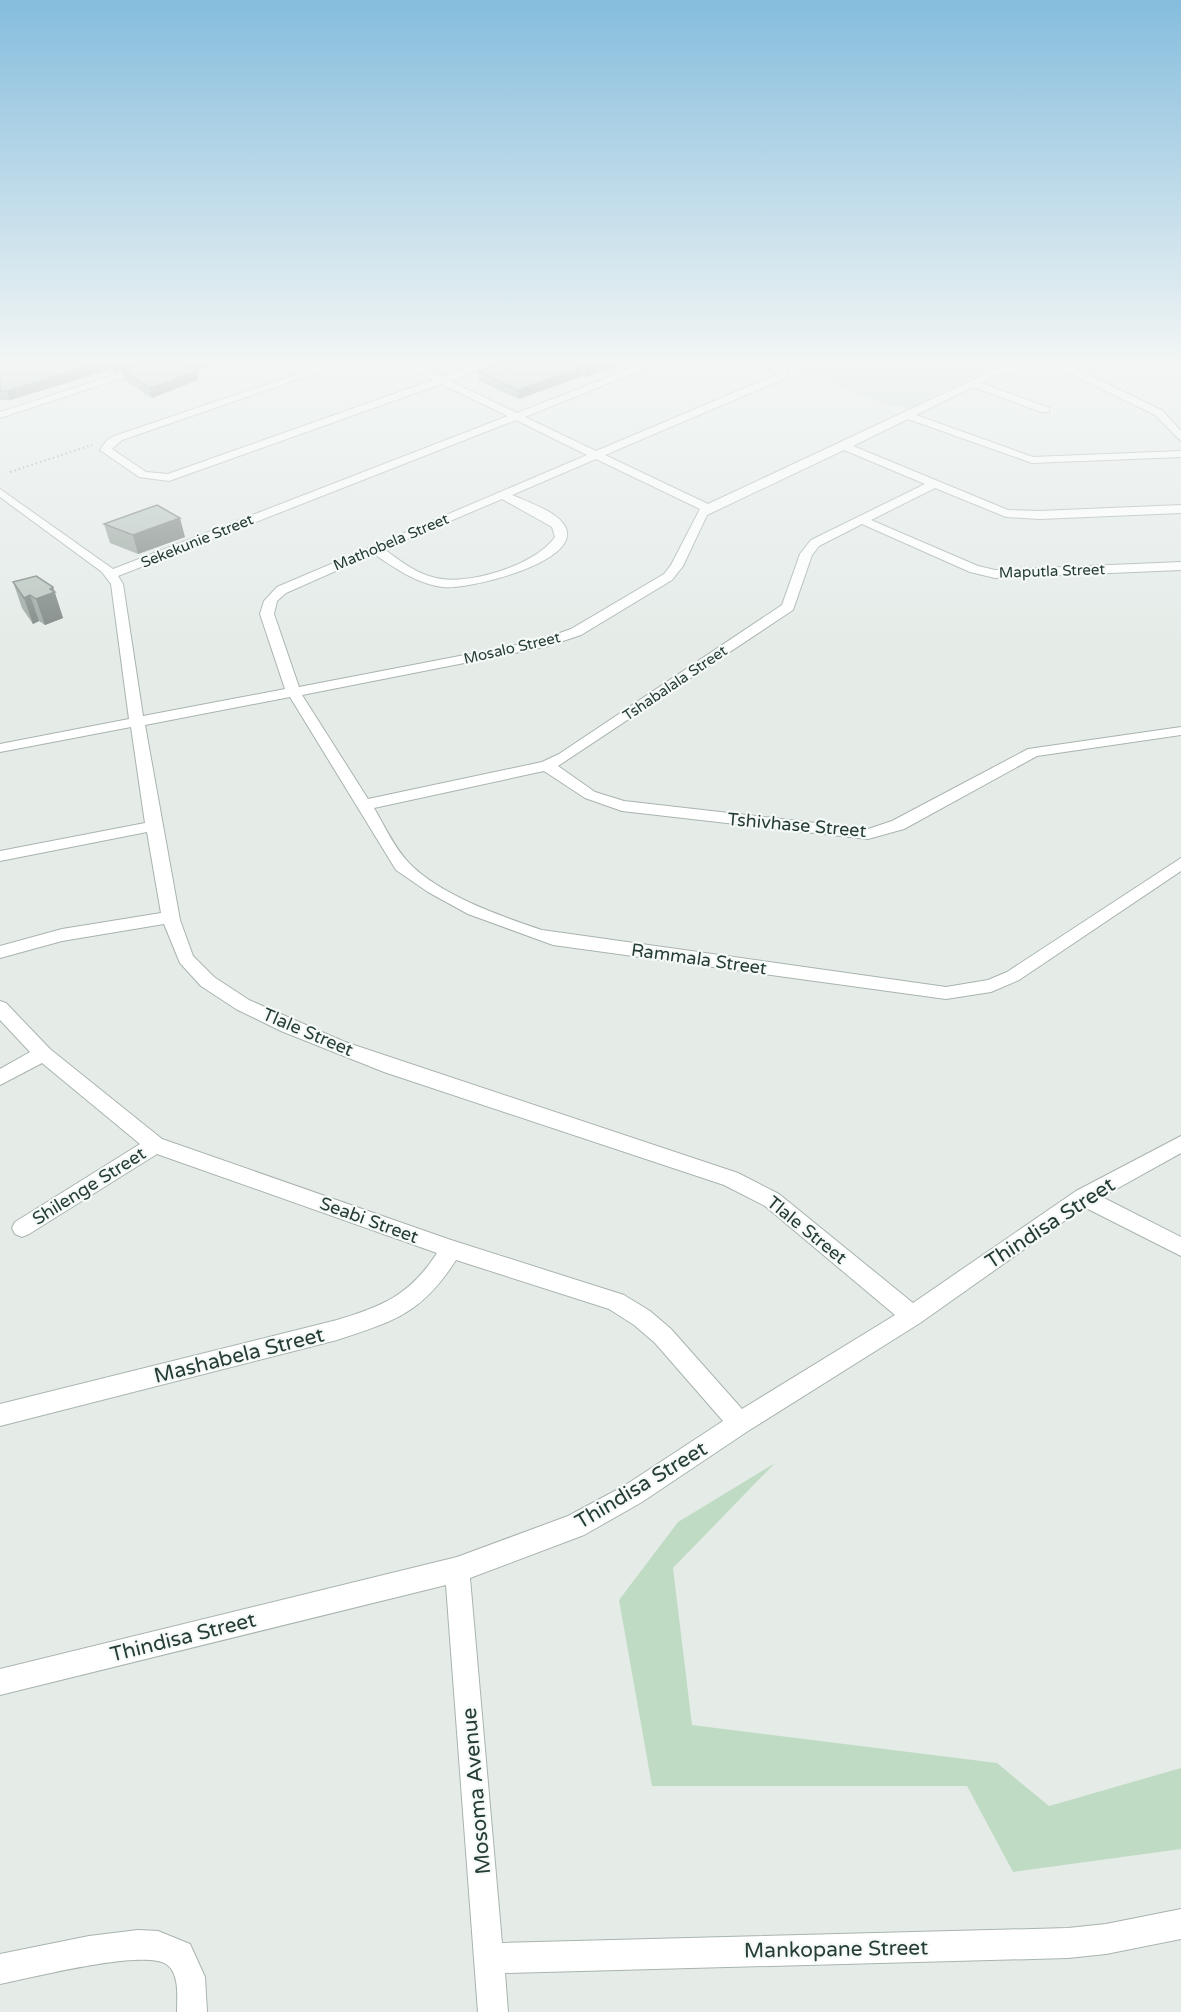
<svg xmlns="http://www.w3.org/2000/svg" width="1181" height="2012" font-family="'Varela Round',sans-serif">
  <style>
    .built { fill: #d3dcd7 }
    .green { fill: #c0dbc4 }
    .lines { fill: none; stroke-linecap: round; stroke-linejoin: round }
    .minor-casing { stroke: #a8b4ae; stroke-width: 2 }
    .path { stroke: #88ad9d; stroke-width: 2; stroke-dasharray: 1.5 3; stroke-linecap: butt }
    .minor { fill: #fff; fill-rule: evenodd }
    .wall { fill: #a0aba6 }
    .shaded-wall { fill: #828b87 }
    .building { fill: #bac7c1; stroke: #828b87; stroke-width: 1.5 }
    .labels { text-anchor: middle; stroke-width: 4.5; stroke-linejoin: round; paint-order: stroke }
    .far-street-label { font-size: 15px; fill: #253d34; stroke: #f5f9f7 }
    .street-label { font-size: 18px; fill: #253d34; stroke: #f5f9f7 }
    .near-street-label { font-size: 21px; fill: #253d34; stroke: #f5f9f7 }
  </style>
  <rect width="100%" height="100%" fill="#e5ece8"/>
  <path class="built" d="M784 364H1012L993 366 911 407 889 406Z"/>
  <path class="green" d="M775 1463 673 1568 692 1725 997 1763 1049 1806 1181 1768V1849L1013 1872 967 1786H652L619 1600 678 1522Z"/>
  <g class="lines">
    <defs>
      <path id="minor" d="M149 364H165L0 418V412Z
        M327 364H342L122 440 112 449 146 472 168 474 433 380 403 364H416L442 377 477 364H492L450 381 517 413 642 364H656L525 417 596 451 778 374 765 364 785 367 788 377 605 455 708 504 996 369 1030 364H1067L1163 411 1181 431V441L1155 415 1055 366 998 375 981 383 1049 408V412H1041L973 387 916 415 1033 457 1181 451V457L1032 463 908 419 853 446 1008 510 1040 511 1181 505V513L1040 519 1006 517 935 488 871 520 978 566 995 570 1181 562V570L995 578 970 572 862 524 819 546 812 555 793 610 558 766 595 792 624 801 868 829 892 821 1028 749 1181 727V735L1037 756 904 829 868 839 622 811 585 798 544 771 374 808C384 825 395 849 409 863 440 895 500 916 542 930L946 987 988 980 1007 972 1181 858V871L1019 980 991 992 946 999 553 945 468 914 428 892 396 870 290 697 145 725 180 920 193 956 214 977 249 1000 345 1042 738 1173 779 1194 913 1303 1076 1191 1181 1136V1153L1102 1197 1181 1237V1256L1084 1207 920 1323 748 1431 642 1502 584 1535 470 1578 502 1943 1068 1928 1106 1924 1181 1909V1939L1106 1954 1068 1958 505 1973 508 2012H478L446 1585 0 1695V1669L457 1557 568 1516 624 1486 723 1421 655 1343 634 1325 609 1309 456 1260C422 1313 395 1321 337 1340L0 1426V1404L337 1320C383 1306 410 1295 437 1253L157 1154 29 1234 22 1237 15 1234 12 1228 15 1222 140 1144 42 1063 0 1085V1069L30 1052 0 1020V1001L6 1003 50 1049 162 1139 451 1240 624 1295 650 1311 671 1329 742 1409 895 1315 765 1206 724 1185 384 1072 281 1031 236 1009 201 986 180 963 164 924 62 941 0 958V946L62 929 161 913 147 832 0 861V851L145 823 131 727 0 752V744L129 719 111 584 102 572 0 497V489L113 569 508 416 441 384 169 481 139 477 100 450 107 440 114 436ZM516 420 587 455 277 587 264 601 260 614 285 689 143 716 123 584 118 576ZM844 450 925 484 811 540 800 554 782 605 559 754 542 762 368 799 302 695 545 647 581 635 672 580 683 566 707 515ZM596 459 700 509 671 565 664 574 571 629 537 641 299 687 274 614 277 601 286 593 374 554C395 568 417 584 443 587 466 590 580 563 566 528 558 511 527 502 512 495ZM502 499 552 527 555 537C536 565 468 586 436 578 417 574 400 561 384 549Z
        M138 1930 158 1931 190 1944 205 1977 207 2012H177C177 1997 180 1973 166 1964 142 1949 31 1978 0 1984V1954L89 1936Z"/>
    </defs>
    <use href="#minor" class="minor-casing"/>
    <path class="path" d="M10 472 92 445"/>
    <use href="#minor" class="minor"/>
  </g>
  <path class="wall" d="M0 364H141L114 373 109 370 10 400H0Z
    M214 364 196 370 198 380 152 398 124 380 122 371Z
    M495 364H620L586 377 582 376 519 399 479 381V372Z
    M104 524 185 537 138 554 110 543Z
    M13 582 53 587 63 618 45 625 39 621 33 624 22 608Z"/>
  <path class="shaded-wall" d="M96 364H108L109 370 10 400 7 391Z
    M112 364H141L114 373Z
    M185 364H214L187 373Z
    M599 364H620L586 377V369Z
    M582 367V376L519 399 518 390Z
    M197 371 198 380 152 398 150 388Z
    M180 518 185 537 138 554 133 535Z
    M53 587 63 618 45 625 36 599Z
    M30 595 39 621 33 624 24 598Z"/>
  <path class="building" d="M0 364H96L7 391H0Z
    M142 364H185L197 371 150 388 122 371Z
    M495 364H599L586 369 582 367 518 390 479 372Z
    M157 505 180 518 133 535 104 524Z
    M36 576 53 587 50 589 55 592 36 599 30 595 24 598 13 582Z"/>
  <linearGradient id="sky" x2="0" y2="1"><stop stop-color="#85bddd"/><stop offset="0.56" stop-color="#f3f6f5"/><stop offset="1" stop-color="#f3f6f5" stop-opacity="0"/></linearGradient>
  <rect width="1181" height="646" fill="url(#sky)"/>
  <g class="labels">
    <g class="far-street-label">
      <text transform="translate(197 541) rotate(-22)" y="5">Sekekunie Street</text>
      <text transform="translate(391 542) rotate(-23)" y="5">Mathobela Street</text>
      <text transform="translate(1052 571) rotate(-2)" y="5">Maputla Street</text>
      <text transform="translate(512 648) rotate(-13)" y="5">Mosalo Street</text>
      <text transform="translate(675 683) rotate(-34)" y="5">Tshabalala Street</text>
    </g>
    <g class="street-label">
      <text transform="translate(797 825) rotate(5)" y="6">Tshivhase Street</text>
      <text transform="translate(699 959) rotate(8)" y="6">Rammala Street</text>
      <text transform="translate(308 1032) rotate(23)" y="6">Tlale Street</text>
      <text transform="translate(89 1186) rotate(-32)" y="6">Shilenge Street</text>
      <text transform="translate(369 1220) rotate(20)" y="6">Seabi Street</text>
      <text transform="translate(807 1230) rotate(39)" y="6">Tlale Street</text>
    </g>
    <g class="near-street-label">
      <text transform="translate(1050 1223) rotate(-33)" y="7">Thindisa Street</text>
      <text transform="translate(239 1355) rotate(-14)" y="7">Mashabela Street</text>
      <text transform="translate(641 1485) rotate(-31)" y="7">Thindisa Street</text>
      <text transform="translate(183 1637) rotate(-14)" y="7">Thindisa Street</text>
      <text transform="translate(476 1791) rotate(-95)" y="7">Mosoma Avenue</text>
      <text transform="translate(836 1949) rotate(-1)" y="7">Mankopane Street</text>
    </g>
  </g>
</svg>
